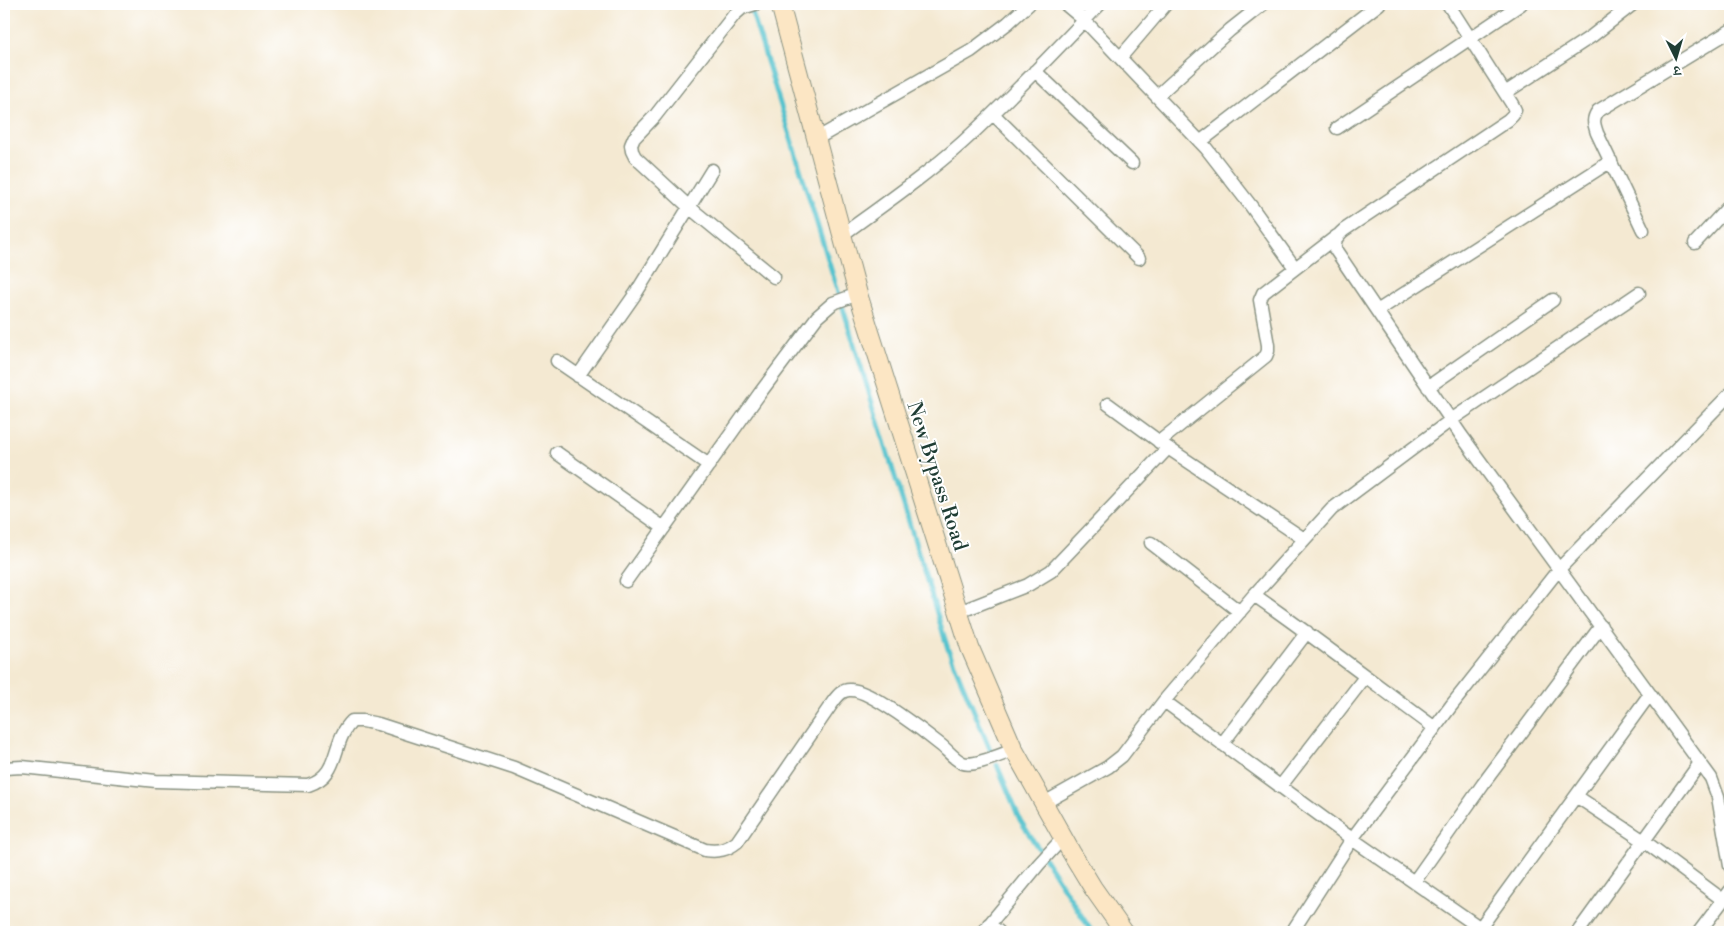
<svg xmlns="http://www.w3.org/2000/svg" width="1734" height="936" font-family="'Libre Bodoni','Noto Serif Devanagari',serif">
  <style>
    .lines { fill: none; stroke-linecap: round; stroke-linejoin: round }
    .stream { stroke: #56c3ce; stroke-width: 5 }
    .minor-casing { stroke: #8a9383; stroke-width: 15 }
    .secondary-casing { stroke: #8a9383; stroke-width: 20 }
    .minor { stroke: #fff; stroke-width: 12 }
    .secondary { stroke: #fce6c4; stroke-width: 18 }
    .labels { text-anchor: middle; stroke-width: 4; stroke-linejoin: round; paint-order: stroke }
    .street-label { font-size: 20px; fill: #1f3d34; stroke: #fff }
  </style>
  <rect width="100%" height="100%" fill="#fff"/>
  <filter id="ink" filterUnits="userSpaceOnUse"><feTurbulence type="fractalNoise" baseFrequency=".02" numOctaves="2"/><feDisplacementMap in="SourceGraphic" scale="10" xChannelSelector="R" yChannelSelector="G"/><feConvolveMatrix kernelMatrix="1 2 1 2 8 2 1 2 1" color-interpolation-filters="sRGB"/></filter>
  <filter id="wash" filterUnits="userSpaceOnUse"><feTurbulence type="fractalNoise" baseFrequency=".0096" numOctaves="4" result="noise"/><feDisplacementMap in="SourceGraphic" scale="20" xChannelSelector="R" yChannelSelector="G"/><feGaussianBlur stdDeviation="1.12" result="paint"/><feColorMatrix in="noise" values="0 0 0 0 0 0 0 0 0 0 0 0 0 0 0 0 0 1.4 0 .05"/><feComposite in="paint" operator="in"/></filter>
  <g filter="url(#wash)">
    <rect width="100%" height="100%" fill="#f4e9d2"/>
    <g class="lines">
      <path class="stream" d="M750 6 948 649 992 754
        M997 765 1020 820 1092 932"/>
    </g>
  </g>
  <g filter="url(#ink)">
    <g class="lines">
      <defs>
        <path id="minor" d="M755 4 742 8 734 15 655 116 634 138 631 145 632 151 635 157 689 207 774 277
          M1065 4 1084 20 1206 148 1251 206 1295 268
          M1448 4 1512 104 1515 110 1513 115 1508 120 1344 230C1337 236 1334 240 1335 249L1461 435 1711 778 1718 797 1730 866
          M1120 58 1166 4
          M1035 71 1132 163
          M1505 93 1592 36 1633 4
          M1157 96 1230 30 1263 4
          M993 114 1139 258
          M1337 128 1521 4
          M816 139 971 51 1008 23 1029 4
          M1200 142 1379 4
          M1643 230 1597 133C1594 124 1592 119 1598 111L1730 31
          M842 235C883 205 925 176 963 142 1011 98 1055 51 1100 4
          M1695 243 1730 205
          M1377 311 1611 161
          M557 361 709 465
          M578 376 636 293 712 170
          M1428 387 1553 300
          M1108 404 1168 448 1304 539
          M1159 442 1266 356 1268 351V345L1260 300 1263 293 1337 236
          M557 453 664 528
          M1151 543 1240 612
          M626 581 760 393 817 317 833 303 858 294
          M1254 595C1316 638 1375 684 1435 728
          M959 612 1028 585 1051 571 1168 448
          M1164 701 1352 839 1486 932
          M1222 744 1307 632
          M4 768 22 767 156 781 308 785C342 774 330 743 352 721H363L378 724 514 768 705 850C718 852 727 850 737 842L833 702C838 695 843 689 851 690 870 690 926 733 942 746 948 751 955 760 963 763 974 767 1002 754 1014 750
          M1280 787 1365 677
          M1576 796 1644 841 1723 900
          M1044 803 1108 767 1122 756 1164 701 1254 595 1332 509 1451 420 1639 293
          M1414 882 1483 784 1601 626
          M989 924 999 932
          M1480 928 1650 694
          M983 932 1039 864 1063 838
          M1292 932 1352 839 1451 706 1559 569 1730 394
          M1578 932 1700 763
          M1699 932 1730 891"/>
        <path id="secondary" d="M780 4 858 294 970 648 1014 750 1071 852 1093 888 1124 932"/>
      </defs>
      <use href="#minor" class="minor-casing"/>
      <use href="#secondary" class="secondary-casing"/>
      <use href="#minor" class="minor"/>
      <use href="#secondary" class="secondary"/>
    </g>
  </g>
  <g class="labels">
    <g class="street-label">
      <text transform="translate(938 476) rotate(72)" y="7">New Bypass Road</text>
    </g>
  </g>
  <rect width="1734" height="936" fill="none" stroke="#fff" stroke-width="20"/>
  <g transform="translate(1676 58) rotate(175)" stroke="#ffffff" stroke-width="4" paint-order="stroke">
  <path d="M0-4L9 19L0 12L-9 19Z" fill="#1f3d34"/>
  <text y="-8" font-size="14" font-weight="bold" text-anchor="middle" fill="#1f3d34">उ</text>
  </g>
</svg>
